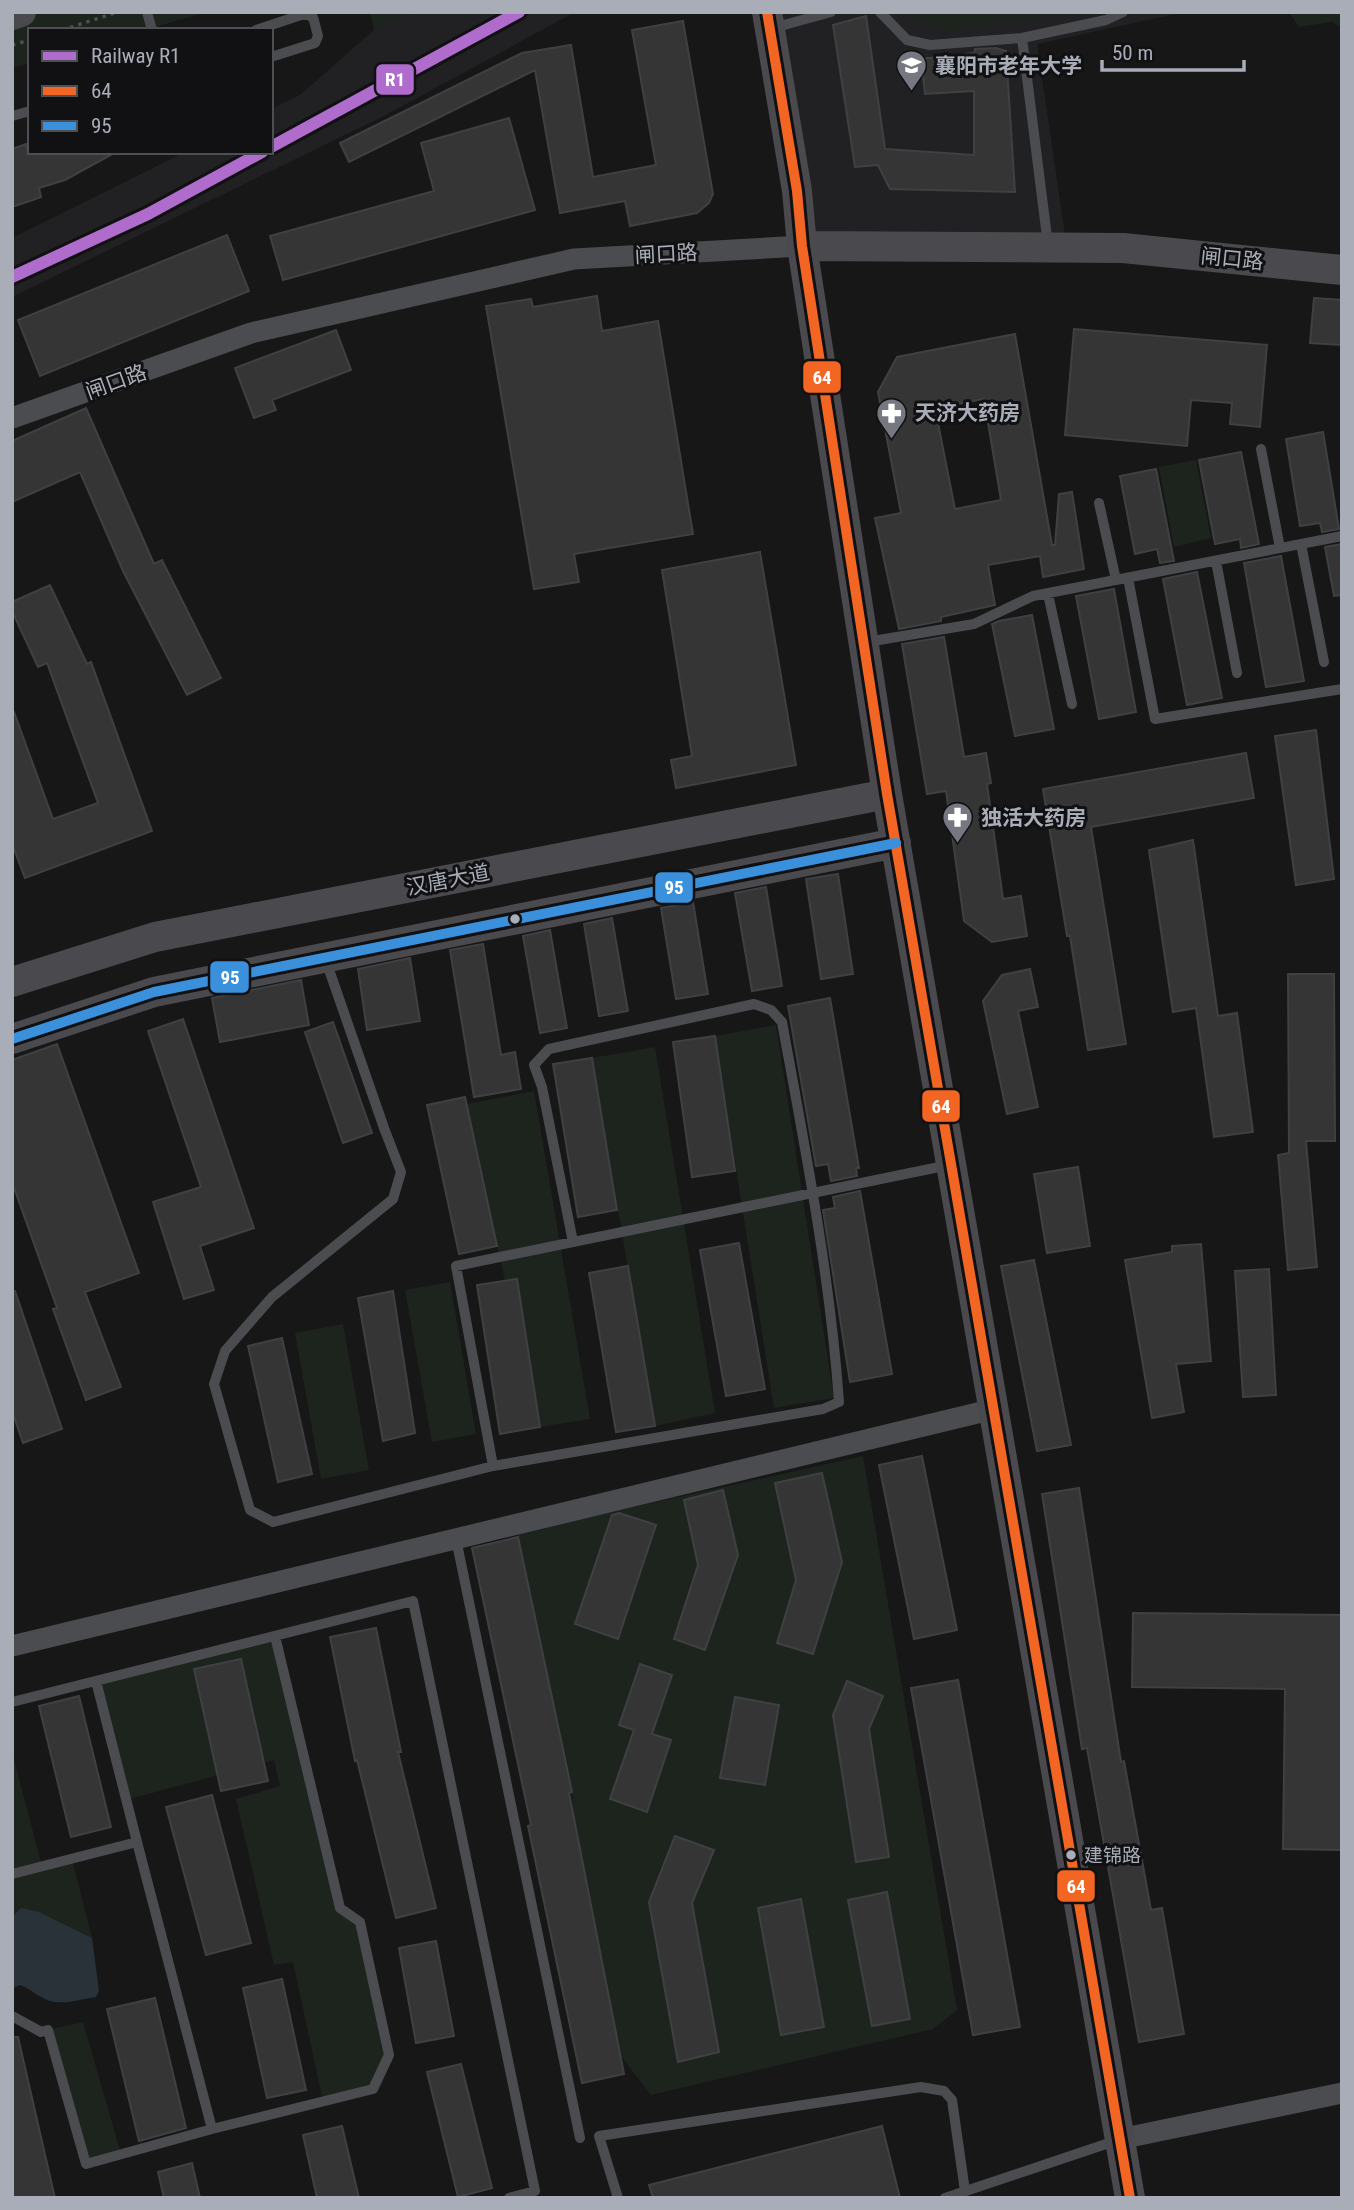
<svg xmlns="http://www.w3.org/2000/svg" width="1354" height="2210" font-family="'Roboto Condensed','Noto Sans SC',sans-serif">
  <style>
    .built { fill: #212123 }
    .green { fill: #1d241e }
    .water { fill: #2a3239 }
    .building { fill: #353536; stroke: #3f4043; stroke-width: 2; fill-rule: evenodd }
    .lines { fill: none; stroke-linecap: round; stroke-linejoin: round }
    .path { stroke: #4d4e52; stroke-width: 3.5; stroke-dasharray: 3.5 5; stroke-linecap: butt }
    .lane { stroke: #4b4c50; stroke-width: 10 }
    .street { stroke: #4b4c50; stroke-width: 21 }
    .secondary { stroke: #4a4a4e; stroke-width: 30 }
    .bus-1-casing { stroke: #111113; stroke-width: 16 }
    .bus-2-casing { stroke: #111113; stroke-width: 16 }
    .bus-1 { stroke: #f26522; stroke-width: 10 }
    .bus-2 { stroke: #3a90db; stroke-width: 10 }
    .rail-1-casing { stroke: #111113; stroke-width: 18 }
    .rail-1 { stroke: #b06ccc; stroke-width: 12 }
    .bus-dot { fill: #a8adb8; stroke: #111113; stroke-width: 2.5 }
    .labels { text-anchor: middle; stroke-width: 6; stroke-linejoin: round; paint-order: stroke }
    .bus-label { font-size: 19px; fill: #a8adb8; stroke: #111113; text-anchor: start }
    .poi-label { font-size: 21px; font-weight: bold; fill: #a8adb8; stroke: #111113; text-anchor: start }
    .street-label { font-size: 21px; fill: #a8adb8; stroke: #111113 }
    .line-badge { stroke: #111113; stroke-width: 2.5 }
    .badge-label { font-size: 19px; text-anchor: middle; font-weight: bold; fill: #fff }
  </style>
  <rect width="100%" height="100%" fill="#171717"/>
  <path class="built" d="M415 12H575L384 116 12 297V238L185 152H271V109L300 95 374 30Z
    M767 12H1185L1037 44 1067 248 802 246Z"/>
  <path class="green" d="M12 12H206L145 30H30V63L12 68Z
    M370 12H415L374 30Z
    M906 12H1075L944 31 915 22Z
    M1289 12H1342V27L1331 22 1299 27Z
    M1196 460 1211 538 1174 547 1159 467Z
    M776 1025 834 1398 774 1408 715 1036Z
    M655 1047 715 1413 655 1426 592 1058Z
    M534 1091 590 1419 540 1427 517 1279 505 1281 467 1104Z
    M450 1282 476 1434 432 1442 405 1290Z
    M343 1324 369 1470 321 1479 295 1333Z
    M863 1456 957 2010 933 2029 651 2095 621 2056 573 1815 572 1792 517 1533Z
    M275 1636 340 1908 360 1922 389 2055 373 2089 323 2101 293 1962 274 1965 236 1799 280 1786 274 1760 126 1800 96 1681Z
    M12 1752 42 1866 72 1859 92 1938 39 1912 16 1913 12 1917Z
    M83 2022 121 2154 86 2164 48 2030Z"/>
  <path class="water" d="M21 1908 39 1912 92 1938 99 1991 96 1997C81 1999 65 2005 50 2001 40 1998 31 1989 20 1985L15 1987 12 1994V1917Z"/>
  <path class="building" d="M866 16 885 149 974 155V91L925 94 921 59 974 53 975 49 996 48 1006 51 1015 192 890 189 878 165 855 167 833 25Z
    M683 21 713 194 709 203 697 213 630 226 625 201 560 213 535 70 349 162 340 143 522 53 571 45 593 177 656 165 632 30Z
    M509 118 535 210 283 280 270 236 434 191 421 143Z
    M26 144 28 152H116L65 180 39 188 41 197 12 207V149Z
    M227 235 249 291 40 376 18 320Z
    M597 296 602 331 658 321 693 534 574 554 579 582 534 589 486 306 531 299 533 307Z
    M1314 298 1342 300V345L1310 343Z
    M1074 329 1267 345 1260 427 1230 424 1232 403 1191 400 1187 446 1065 435Z
    M336 330 351 370 272 400 276 410 254 418 235 368Z
    M1015 334 1052 545H1055L1059 494 1072 492 1084 569 1043 577 1040 556 988 565 995 605 941 617V621L899 629 875 518 901 513 878 392 897 357ZM984 399 1001 500 955 509 935 408Z
    M86 408 154 564 162 560 221 678 187 695 123 571 80 472 12 502V441Z
    M1323 432 1339 529 1322 532 1320 523 1300 526 1286 439Z
    M1241 452 1259 544 1241 548 1240 539 1215 544 1199 460Z
    M1156 469 1174 561 1160 563 1157 549 1135 554 1120 476Z
    M1342 544V595L1334 596 1325 547Z
    M760 552 796 765 676 788 671 760 692 756 662 570Z
    M1281 556 1304 681 1266 687 1244 563Z
    M1197 572 1222 698 1187 705 1163 579Z
    M50 585 87 664 91 662 152 831 25 878 12 844V712H14L53 819 98 803 47 663 38 667 12 611V602Z
    M1114 589 1136 712 1099 719 1076 596Z
    M1032 615 1054 729 1015 736 992 624 999 621Z
    M944 637 964 757 986 753 991 783 987 784 1003 899 1021 896 1027 936 992 942 964 921 946 791 927 794 902 644Z
    M1316 730 1334 879 1296 885 1275 736Z
    M1246 753 1254 798 1091 827 1126 1044 1088 1050 1070 936H1067L1043 789Z
    M1193 840 1218 1016 1237 1013 1253 1132 1214 1137 1196 1008 1173 1012 1149 850Z
    M838 874 853 974 821 979 806 879Z
    M766 887 782 986 752 991 735 893Z
    M693 902 708 994 676 999 661 908Z
    M612 918 628 1011 599 1016 584 924Z
    M550 930 567 1028 540 1033 523 936Z
    M483 944 501 1055 515 1052 521 1089 474 1097 450 950Z
    M410 958 420 1021 367 1030 358 969Z
    M1030 969 1038 1007 1018 1011 1038 1107 1007 1114 983 1001 1002 975Z
    M1288 974H1334L1335 1141H1306L1317 1267 1288 1270 1278 1155 1289 1153Z
    M301 980 309 1025 220 1042 212 998Z
    M830 998 859 1168H856L857 1176 831 1181 828 1164 816 1166 788 1006Z
    M183 1019 254 1228 200 1246 214 1290 184 1299 153 1202 201 1187 148 1031Z
    M333 1022 372 1133 343 1143 305 1032Z
    M715 1036 735 1171 692 1177 673 1042Z
    M57 1044 139 1273 85 1292 121 1387 86 1400 53 1309 57 1308 12 1182V1060Z
    M592 1058 617 1210 578 1217 553 1064Z
    M465 1097 497 1246 459 1254 427 1105Z
    M1078 1167 1090 1246 1047 1253 1034 1174Z
    M860 1191 892 1374 850 1382 823 1210 835 1208 833 1197Z
    M739 1243 765 1389 726 1396 700 1250Z
    M1201 1244 1211 1361 1176 1364 1184 1412 1152 1418 1125 1260 1172 1252V1246Z
    M1034 1260 1071 1445 1037 1451 1001 1266Z
    M628 1266 655 1426 616 1432 589 1273Z
    M1269 1269 1276 1395 1243 1397 1235 1271Z
    M517 1279 540 1427 500 1434 477 1285Z
    M12 1291H15L62 1429 23 1443 12 1411Z
    M393 1291 415 1433 383 1441 358 1298Z
    M282 1338 312 1474 278 1482 248 1346Z
    M922 1456 957 1630 914 1639 879 1465Z
    M822 1473 842 1562 813 1654 777 1643 796 1580 775 1483Z
    M1079 1488 1121 1762 1124 1761 1151 1910 1162 1908 1184 2034 1139 2042 1087 1748 1082 1749 1042 1494Z
    M723 1490 738 1555 705 1650 674 1639 698 1565 684 1500Z
    M619 1513 656 1525 618 1639 575 1624 612 1515Z
    M518 1537 572 1792 569 1793 624 2074 582 2083 528 1826 531 1825 472 1548Z
    M1133 1613 1342 1615V1850L1283 1849 1285 1689 1132 1687Z
    M376 1628 401 1752H398L436 1908 396 1918 357 1760 355 1761 330 1637Z
    M241 1659 268 1781 221 1791 194 1669Z
    M640 1664 672 1675 652 1734 671 1740 647 1812 610 1799 634 1730 619 1725Z
    M958 1680 1020 2027 973 2035 911 1688Z
    M847 1681 883 1696 869 1729 889 1857 856 1862 833 1715Z
    M79 1696 111 1827 71 1837 39 1706Z
    M735 1697 779 1705 765 1785 720 1778Z
    M212 1795 251 1943 206 1955 166 1807Z
    M675 1836 714 1850 692 1903 719 2052 678 2062 649 1902Z
    M887 1892 910 2019 872 2026 848 1900Z
    M801 1899 824 2027 781 2035 758 1908Z
    M436 1941 454 2036 416 2043 399 1948Z
    M282 1979 306 2090 267 2098 243 1988Z
    M155 1998 186 2128 139 2141 107 2009Z
    M12 2037H18L55 2198H12Z
    M461 2064 492 2188 458 2197 427 2072Z
    M342 2126 359 2198H317L303 2135Z
    M882 2126 900 2198H653L649 2185Z
    M192 2163 200 2198H164L158 2172Z"/>
  <g class="lines">
    <path class="path" d="M62 30 118 12
      M12 45 30 40"/>
    <path class="lane" d="M147 12 152 30
      M880 12 907 40 930 45 1022 38 1048 245
      M773 28 831 12
      M256 30 304 14 313 17 318 36 315 43 271 57
      M1022 38 1106 20 1123 12
      M12 116 30 111
      M1261 449 1280 548
      M1099 503 1116 580
      M1301 544 1324 662
      M1216 561 1237 673
      M1128 578 1155 719 1342 689
      M1048 594 1072 704
      M867 642 974 624 1033 596 1342 536
      M326 961 384 1128 401 1172 393 1199 272 1297 225 1351 214 1384 250 1510 273 1522 493 1466 823 1409 839 1402C830 1274 805 1148 782 1022L771 1010 754 1004 549 1049 534 1065 542 1087 573 1242
      M493 1466 456 1266 949 1165
      M456 1539 580 2138
      M12 1702 413 1601 535 2191 509 2198
      M12 1874 137 1842 96 1681
      M12 2016 41 2032 48 2030 86 2164 212 2129 137 1842
      M212 2129 373 2089 389 2055 360 1922 340 1908 275 1636
      M618 2198 599 2136 921 2087 944 2091 952 2100 965 2191
      M945 2198 1118 2140"/>
    <path class="street" d="M12 418 251 333 574 259 802 246
      M12 1646 994 1409
      M1120 2139 1342 2093"/>
    <path class="secondary" d="M767 12 797 191 802 246 887 794 1130 2198
      M12 15 21 12
      M802 246 1123 248 1342 270
      M12 982 155 937 887 794
      M12 1039 154 992 896 843"/>
    <defs>
      <path id="bus-1" d="M767 12 797 191 802 246 887 794 1130 2198"/>
      <path id="bus-2" d="M12 1039 154 992 896 843"/>
    </defs>
    <use href="#bus-1" class="bus-1-casing"/>
    <use href="#bus-2" class="bus-2-casing"/>
    <use href="#bus-1" class="bus-1"/>
    <use href="#bus-2" class="bus-2"/>
    <defs>
      <path id="rail-1" d="M271 147 519 12
        M12 277 148 214 262 152"/>
    </defs>
    <use href="#rail-1" class="rail-1-casing"/>
    <use href="#rail-1" class="rail-1"/>
  </g>
  <defs>
    <symbol id="university-pin" viewBox="-11 -11 22 30"><path d="M0 17L-7.5 6A9.5 9.5 0 1 1 7.5 6Z" fill="#757880" stroke="#111113"/><path d="M0-5L7-2L0 1L-7-2ZM-4 1L0 2.5L4 1V4Q0 6-4 4Z" fill="#fff"/></symbol>
    <symbol id="pharmacy-pin" viewBox="-11 -11 22 30"><path d="M0 17L-7.5 6A9.5 9.5 0 1 1 7.5 6Z" fill="#757880" stroke="#111113"/><path d="M-2-6h4v4h4v4h-4v4h-4v-4h-4v-4h4Z" fill="#fff"/></symbol>
  </defs>
  <g fill-rule="evenodd">
    <use href="#university-pin" x="894" y="48" width="35" height="47"/>
    <use href="#pharmacy-pin" x="874" y="396" width="35" height="47"/>
    <use href="#pharmacy-pin" x="940" y="800" width="35" height="47"/>
  </g>
  <g class="bus-dot">
    <circle cx="515" cy="919" r="6"/>
    <circle cx="1071" cy="1855" r="6"/>
  </g>
  <g class="labels">
    <g class="bus-label">
      <text x="1084" y="1862">建锦路</text>
    </g>
    <g class="poi-label">
      <text x="935" y="73">襄阳市老年大学</text>
      <text x="915" y="420">天济大药房</text>
      <text x="981" y="825">独活大药房</text>
    </g>
    <g class="street-label">
      <text transform="translate(666 254) rotate(-3)" y="7">闸口路</text>
      <text transform="translate(1232 259) rotate(6)" y="7">闸口路</text>
      <text transform="translate(116 382) rotate(-20)" y="7">闸口路</text>
      <text transform="translate(448 880) rotate(-11)" y="7">汉唐大道</text>
    </g>
  </g>
  <g class="line-badge">
    <rect x="375" y="63" width="40" height="33" rx="7" fill="#b06ccc"/>
    <rect x="802" y="360" width="40" height="34" rx="7" fill="#f26522"/>
    <rect x="654" y="871" width="40" height="33" rx="7" fill="#3a90db"/>
    <rect x="209" y="960" width="41" height="34" rx="7" fill="#3a90db"/>
    <rect x="921" y="1089" width="40" height="34" rx="7" fill="#f26522"/>
    <rect x="1056" y="1869" width="40" height="34" rx="7" fill="#f26522"/>
  </g>
  <g class="badge-label">
    <text x="395" y="86">R1</text>
    <text x="822" y="384">64</text>
    <text x="674" y="894">95</text>
    <text x="230" y="984">95</text>
    <text x="941" y="1113">64</text>
    <text x="1076" y="1893">64</text>
  </g>
  <rect width="1354" height="2210" fill="none" stroke="#a8adb8" stroke-width="28"/>
  <rect x="28" y="28" width="245" height="126" fill="#111113" stroke="#4d4f55" stroke-width="2"/>
  <rect x="42" y="51" width="35" height="10" fill="#b06ccc" stroke="#4d4f55" stroke-width="2"/>
  <text x="91" y="63" font-size="21" fill="#a8adb8">Railway R1</text>
  <rect x="42" y="86" width="35" height="10" fill="#f26522" stroke="#4d4f55" stroke-width="2"/>
  <text x="91" y="98" font-size="21" fill="#a8adb8">64</text>
  <rect x="42" y="121" width="35" height="10" fill="#3a90db" stroke="#4d4f55" stroke-width="2"/>
  <text x="91" y="133" font-size="21" fill="#a8adb8">95</text>
  <path d="M1102 60v10h142v-10" fill="none" stroke="#a8adb8" stroke-width="3.5"/>
  <text x="1112" y="60" font-size="21" fill="#a8adb8" stroke="#111113" stroke-width="5" paint-order="stroke">50 m</text>
</svg>
